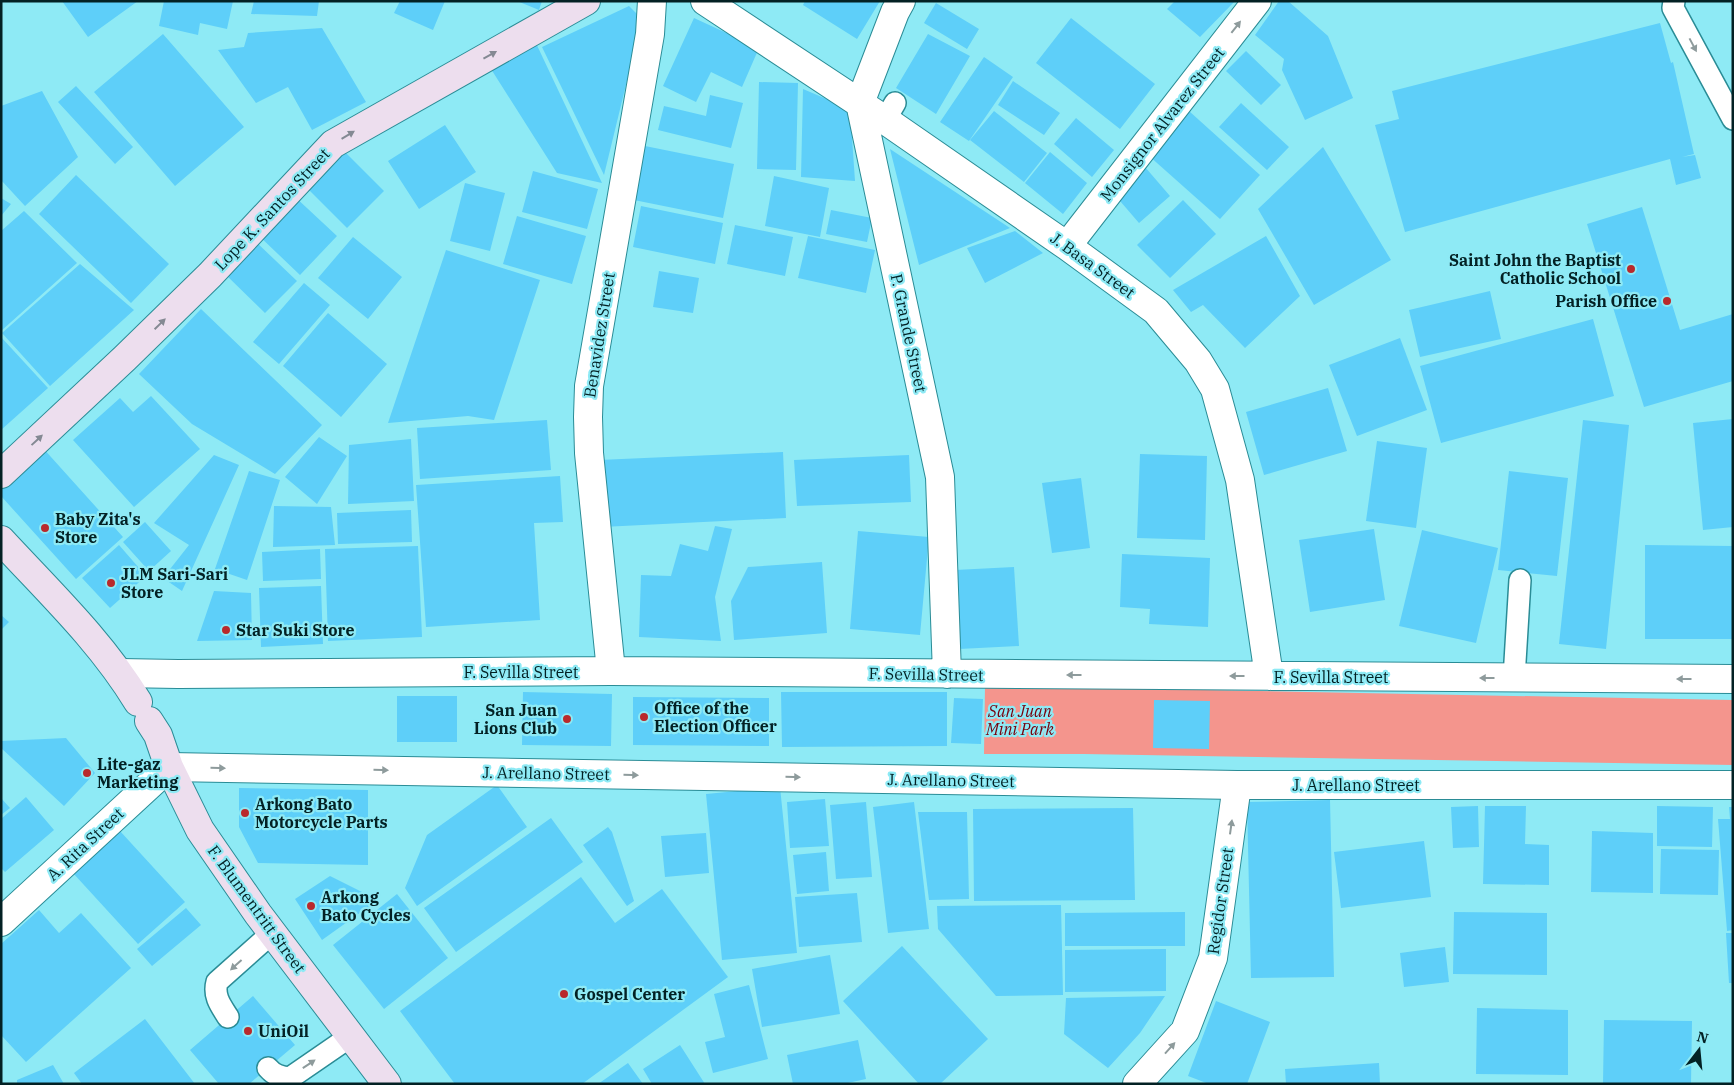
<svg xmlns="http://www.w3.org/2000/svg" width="1734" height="1085" font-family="'IBM Plex Serif',serif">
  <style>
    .green { fill: #f4958d }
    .building { fill: #5ecff9 }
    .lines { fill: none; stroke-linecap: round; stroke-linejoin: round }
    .lane-casing { stroke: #2a8c96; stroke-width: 24 }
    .street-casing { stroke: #2a8c96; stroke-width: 30 }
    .secondary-casing { stroke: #2a8c96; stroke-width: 30 }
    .lane { stroke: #fff; stroke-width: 21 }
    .street { stroke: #fff; stroke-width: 28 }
    .secondary { stroke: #eddeee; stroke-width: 28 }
    .oneway { fill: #8e9b9c }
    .oneway2 { fill: #848993 }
    .poi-dot { fill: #b9292c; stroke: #8eeaf5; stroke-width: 2 }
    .labels { text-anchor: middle; stroke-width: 4.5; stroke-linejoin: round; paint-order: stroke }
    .street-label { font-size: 16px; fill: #032124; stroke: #8eeaf5 }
    .poi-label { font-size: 16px; font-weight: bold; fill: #032124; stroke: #8eeaf5; text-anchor: start }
    .park-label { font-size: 16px; font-style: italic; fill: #78000c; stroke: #8eeaf5 }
  </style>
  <rect width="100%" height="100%" fill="#8eeaf5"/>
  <path class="green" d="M985 686 1733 700V765L1084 754H984Z"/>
  <path class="building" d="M62 1H138L88 37Z
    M164 1H233L227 29 200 23 198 35 159 26Z
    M254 1H319L317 16 251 14Z
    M400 1H445L433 30 394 13Z
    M517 1H542L539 10Z
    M805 1H880L857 39 803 5Z
    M1175 1H1235L1200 37 1167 9Z
    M1279 1H1288L1328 36 1353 98 1305 120 1282 70 1284 59 1255 35Z
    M936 3 979 29 967 49 924 23Z
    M629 6 642 19 604 175 542 47Z
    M694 18 759 48 742 87 711 72 696 102 663 86Z
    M1071 18 1155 84 1120 129 1036 63Z
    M1660 23 1671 63 1673 62 1694 154 1682 157 1695 155 1701 178 1676 185 1670 159 1405 232 1375 125 1399 119 1392 91Z
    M322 28 366 102 312 130 288 87 256 103 218 50 244 47 248 33Z
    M163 34 244 127 175 186 94 92Z
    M928 34 970 56 936 114 896 88Z
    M534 39 602 183 557 173 491 69Z
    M1246 51 1281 85 1261 105 1226 71Z
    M984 57 1013 77 969 141 940 122Z
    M1013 81 1060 113 1044 135 998 105Z
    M759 82 798 83 796 170 757 169Z
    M76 86 133 147 115 164 58 102Z
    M803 89 850 109 855 181 801 177Z
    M42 91 78 157 25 206 1 180V106Z
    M710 95 743 103 731 148 658 130 664 106 706 116Z
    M1241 103 1289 147 1267 170 1219 127Z
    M994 111 1047 153 1024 182 970 140Z
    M1189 111 1260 175 1220 219 1148 155Z
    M1076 118 1114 150 1092 177 1054 144Z
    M445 125 476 172 419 209 388 161Z
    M339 146 384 191 347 228 302 183Z
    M645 146 734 164 723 218 634 200Z
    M1323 147 1391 260 1314 305 1258 209Z
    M890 149 1010 228 919 265Z
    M1050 152 1087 183 1063 214 1025 183Z
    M1145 167 1170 196 1139 223 1114 194Z
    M533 171 598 189 587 229 522 212Z
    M76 175 169 264 131 303 39 214Z
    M774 176 829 188 820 237 765 226Z
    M465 183 505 193 490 251 450 241Z
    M293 195 337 236 300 275 256 233Z
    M1 198 11 204 1 216Z
    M1183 200 1216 234 1170 278 1137 245Z
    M641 206 723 223 715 264 633 247Z
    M1642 207 1680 330 1733 314V381L1644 407 1587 224Z
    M831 210 872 218 867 242 826 234Z
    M24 211 77 263 1 331V231Z
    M517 216 586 236 572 284 503 264Z
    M735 225 793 237 785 276 727 264Z
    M1015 231 1043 253 985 283 967 248Z
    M808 236 875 250 866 293 798 278Z
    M1266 236 1300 296 1245 348 1203 305 1191 312 1173 290Z
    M353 237 402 277 368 319 318 278Z
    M254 240 297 281 265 313 223 272Z
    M446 250 540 280 494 420 468 416 388 423Z
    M80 264 134 310 50 386 2 333Z
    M659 271 699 278 693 313 653 307Z
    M304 283 330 305 279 364 253 342Z
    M1490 291 1501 339 1420 357 1409 310Z
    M201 309 322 425 275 474 192 424 139 374Z
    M328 313 387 364 341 417 283 366Z
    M1593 319 1614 396 1441 443 1420 366Z
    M1 337 48 388 1 430Z
    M1400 338 1427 410 1357 436 1329 365Z
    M1328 388 1347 451 1264 475 1246 412Z
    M151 396 200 449 134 507 73 440 120 398 133 412Z
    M1733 419V527L1703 530 1693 423Z
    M547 420 551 470 420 479 417 428Z
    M1583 420 1629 425 1606 649 1559 644Z
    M319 437 347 456 317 504 285 477Z
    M411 439 414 501 348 504 349 445Z
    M1377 441 1427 448 1416 528 1366 521Z
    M42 447 123 537 76 579 1 496V483Z
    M783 452 786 518 602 527 599 460Z
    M1140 454 1207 456 1205 540 1137 538Z
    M214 455 239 465 182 591 163 578 189 545 154 523Z
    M909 455 911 502 797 506 794 460Z
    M249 471 280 480 247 580 215 569Z
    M1509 471 1568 478 1557 576 1498 570Z
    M560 476 563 522 534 523 540 620 426 627 416 485Z
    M1081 478 1090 548 1052 553 1042 483Z
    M274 506 331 507 335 545 273 547Z
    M411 510 412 542 338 544 337 513Z
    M145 522 171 551 149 571 123 542Z
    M715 526 732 529 715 597 721 641 639 637 641 575 671 576 680 544 708 551Z
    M1374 529 1385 600 1310 612 1299 540Z
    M1422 530 1498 548 1476 643 1399 626Z
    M858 531 929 537 920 635 850 629Z
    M119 545 146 576 110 608 82 578Z
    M1645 545 1733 546 1732 639H1645Z
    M418 546 422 637 328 641 325 549Z
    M320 549 321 579 263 581 262 552Z
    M1122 554 1210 558 1208 627 1149 624 1150 609 1120 607Z
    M822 562 827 633 734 640 731 601 748 567Z
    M1014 567 1019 646 959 649 955 570Z
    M321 586 323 644 261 647 259 588Z
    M214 591 251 593 252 640 197 641Z
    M1 615 9 622 1 630Z
    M523 692 612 694 611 746 522 745Z
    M781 692H947V746L782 747Z
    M397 696H457V742H397Z
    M633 697 769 698V746L633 745Z
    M954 698 983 699 981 744 951 743Z
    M1154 700 1210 701 1209 749 1153 748Z
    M66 738 95 773 64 806 1 748V741Z
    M497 785 527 827 417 906 405 888 427 835Z
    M780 787 797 953 722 960 706 794Z
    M239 788 368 790V865L258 863 239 827Z
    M26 797 54 830 5 872 1 868V819Z
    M1 798 10 808 1 815Z
    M825 799 829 846 790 848 787 802Z
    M1330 800 1334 977 1251 978 1247 802Z
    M866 802 872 877 836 879 830 805Z
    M914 802 929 929 888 933 873 807Z
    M1478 806 1479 847 1453 848 1451 807Z
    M1485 806H1526L1525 844 1549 845V885L1483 884Z
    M1657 806 1713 807 1712 847 1657 846Z
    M1729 807H1733V930L1727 931 1718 819H1730Z
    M1133 808 1135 900 974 901 973 809Z
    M918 812H967L969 899 929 900Z
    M551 818 583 862 456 952 424 908Z
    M608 827 612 832 634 901 627 906 583 845Z
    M120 831 185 902 138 944 73 873Z
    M1592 831 1653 833V893L1591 892Z
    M706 833 709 873 665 877 661 836Z
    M1424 841 1431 897 1341 908 1334 852Z
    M1661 849 1719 850 1718 895 1660 894Z
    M826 852 829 891 797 894 793 855Z
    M330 876 378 900 322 940 295 899Z
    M581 877 615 923 662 889 728 977 582 1084H455L400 1011Z
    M857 893 862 942 799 947 795 897Z
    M397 894 448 958 384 1009 333 945Z
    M1061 905 1063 995 996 996 938 929 937 906Z
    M186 908 201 925 152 966 137 949Z
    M39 910 59 933 81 913 131 968 26 1062 1 1035V944Z
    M1185 912V946H1065V913Z
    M1454 912 1547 913V975L1453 974Z
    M1726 933H1733V983H1729Z
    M902 946 988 1039 940 1084H919L843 1001Z
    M1445 947 1449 982 1404 987 1400 953Z
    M1166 949V991L1065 992V950Z
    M830 955 840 1014 762 1027 752 969Z
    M749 985 768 1059 713 1073 705 1042 725 1037 714 994Z
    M253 996 295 1045 249 1084H219L190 1050Z
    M1165 996 1140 1033 1108 1068 1064 1034 1066 998Z
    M1216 1001 1270 1022 1247 1084H1209L1188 1076Z
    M1477 1008 1568 1010V1075L1476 1074Z
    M145 1019 195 1084H82L74 1073Z
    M1604 1020 1692 1021 1691 1084H1603Z
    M858 1040 866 1079 843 1084H793L787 1055Z
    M680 1045 705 1084H652L643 1069Z
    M628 1063 643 1084H598Z
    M1379 1063 1380 1084H1286L1285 1069Z
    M53 1065 64 1084H17V1080Z"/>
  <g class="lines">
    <defs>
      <path id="lane" d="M1674 1 1673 8 1733 119
        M885 120 895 103
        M1514 678 1520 580
        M228 1017C221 1006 213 996 217 982L272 933
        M268 1068C274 1075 280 1077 290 1078L351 1036"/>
      <path id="street" d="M705 1 885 120 1067 246 1156 311 1198 361 1215 389 1240 480 1269 676
        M901 1 895 12 860 103 940 477 947 674
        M1067 246 1257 1
        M611 671 589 453 588 417 589 386 650 34 652 1
        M120 673 178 674 611 671 1733 679
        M1 922 169 767 1237 785H1733
        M1137 1084 1185 1031 1213 958 1237 785"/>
      <path id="secondary" d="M1 474 125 358 210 275 333 144 586 1
        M1 540C49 592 101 641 138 702
        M149 721 158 735 169 767 200 830 258 914 387 1084"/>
    </defs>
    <use href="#lane" class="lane-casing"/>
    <use href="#street" class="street-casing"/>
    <use href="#secondary" class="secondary-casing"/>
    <use href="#lane" class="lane"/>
    <use href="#street" class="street"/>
    <use href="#secondary" class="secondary"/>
  </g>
  <defs><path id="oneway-solid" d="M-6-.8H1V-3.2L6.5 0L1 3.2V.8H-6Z" transform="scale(1.25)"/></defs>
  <g class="oneway">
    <use href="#oneway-solid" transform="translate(1236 27) rotate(-52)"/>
    <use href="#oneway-solid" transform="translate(1693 45) rotate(62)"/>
    <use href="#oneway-solid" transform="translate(1074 675) rotate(-180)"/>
    <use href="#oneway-solid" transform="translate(1237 676) rotate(-180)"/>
    <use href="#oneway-solid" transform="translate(1487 678) rotate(-180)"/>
    <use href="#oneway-solid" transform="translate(1684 679) rotate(-180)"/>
    <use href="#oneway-solid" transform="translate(218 768) rotate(1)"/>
    <use href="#oneway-solid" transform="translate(381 770) rotate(1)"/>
    <use href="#oneway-solid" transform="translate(631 775) rotate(1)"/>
    <use href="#oneway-solid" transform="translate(793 777) rotate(1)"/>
    <use href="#oneway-solid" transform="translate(1231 827) rotate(-82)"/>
    <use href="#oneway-solid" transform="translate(236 965) rotate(138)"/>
    <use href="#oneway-solid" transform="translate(1170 1048) rotate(-48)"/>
    <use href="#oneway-solid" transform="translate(309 1064) rotate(-34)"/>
  </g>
  <g class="oneway2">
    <use href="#oneway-solid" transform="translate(490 55) rotate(-29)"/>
    <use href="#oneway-solid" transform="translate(348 135) rotate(-31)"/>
    <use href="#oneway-solid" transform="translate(160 324) rotate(-44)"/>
    <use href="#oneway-solid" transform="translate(37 440) rotate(-43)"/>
  </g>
  <g class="poi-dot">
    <circle cx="1631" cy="269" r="5"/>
    <circle cx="1667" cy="301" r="5"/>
    <circle cx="45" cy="528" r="5"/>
    <circle cx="111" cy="583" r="5"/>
    <circle cx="226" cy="630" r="5"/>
    <circle cx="644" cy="717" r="5"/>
    <circle cx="567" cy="719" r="5"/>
    <circle cx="87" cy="773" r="5"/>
    <circle cx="245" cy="813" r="5"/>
    <circle cx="311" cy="906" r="5"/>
    <circle cx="564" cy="994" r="5"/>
    <circle cx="248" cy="1031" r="5"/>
  </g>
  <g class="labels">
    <g class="street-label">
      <text transform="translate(1162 124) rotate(-52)" y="6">Monsignor Alvarez Street</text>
      <text transform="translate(272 209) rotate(-47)" y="6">Lope K. Santos Street</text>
      <text transform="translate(1093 265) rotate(36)" y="6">J. Basa Street</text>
      <text transform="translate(909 333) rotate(78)" y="6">P. Grande Street</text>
      <text transform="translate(599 335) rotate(-81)" y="6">Benavidez Street</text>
      <text x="521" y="678">F. Sevilla Street</text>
      <text transform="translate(926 674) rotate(1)" y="6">F. Sevilla Street</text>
      <text x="1331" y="683">F. Sevilla Street</text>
      <text transform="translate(546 773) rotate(1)" y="6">J. Arellano Street</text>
      <text transform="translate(951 780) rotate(1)" y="6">J. Arellano Street</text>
      <text x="1356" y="791">J. Arellano Street</text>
      <text transform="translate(85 844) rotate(-43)" y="6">A. Rita Street</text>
      <text transform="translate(1220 901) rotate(-82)" y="6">Regidor Street</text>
      <text transform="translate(257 909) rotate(54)" y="6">F. Blumentritt Street</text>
    </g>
    <g class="poi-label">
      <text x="1621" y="266" text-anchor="end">Saint John the Baptist<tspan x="1621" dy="18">Catholic School</tspan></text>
      <text x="1657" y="307" text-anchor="end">Parish Office</text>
      <text x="55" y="525">Baby Zita's<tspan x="55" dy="18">Store</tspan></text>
      <text x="121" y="580">JLM Sari-Sari<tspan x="121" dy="18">Store</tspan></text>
      <text x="236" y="636">Star Suki Store</text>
      <text x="654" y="714">Office of the<tspan x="654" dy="18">Election Officer</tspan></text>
      <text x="557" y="716" text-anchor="end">San Juan<tspan x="557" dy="18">Lions Club</tspan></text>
      <text x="97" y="770">Lite-gaz<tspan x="97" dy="18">Marketing</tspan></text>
      <text x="255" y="810">Arkong Bato<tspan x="255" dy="18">Motorcycle Parts</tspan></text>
      <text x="321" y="903">Arkong<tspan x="321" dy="18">Bato Cycles</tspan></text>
      <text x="574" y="1000">Gospel Center</text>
      <text x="258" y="1037">UniOil</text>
    </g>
    <g class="park-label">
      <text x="1020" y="717">San Juan<tspan x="1020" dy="18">Mini Park</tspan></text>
    </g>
  </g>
  <rect width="1734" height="1085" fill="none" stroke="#032124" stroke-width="5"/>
  <g transform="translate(1699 1050) rotate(16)" stroke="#8eeaf5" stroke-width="4" paint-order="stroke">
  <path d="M0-4L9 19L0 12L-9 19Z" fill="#032124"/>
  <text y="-8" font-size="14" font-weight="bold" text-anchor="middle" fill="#032124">N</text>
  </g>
</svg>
